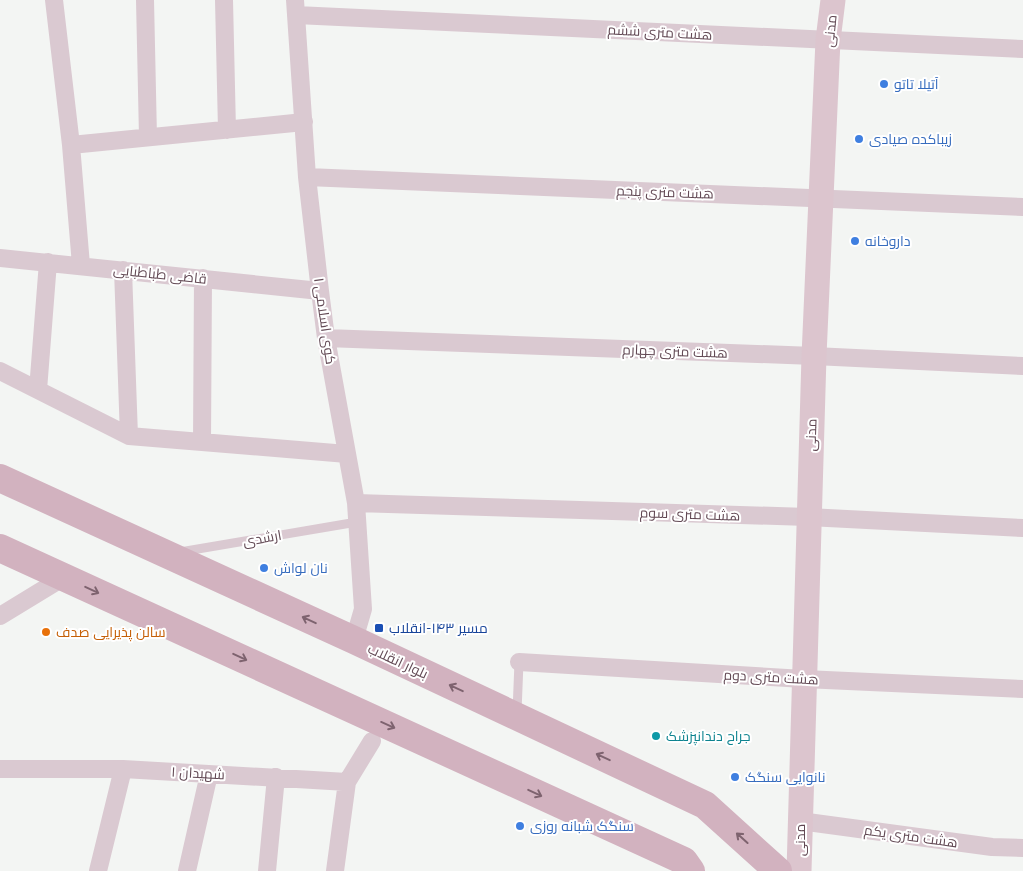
<svg xmlns="http://www.w3.org/2000/svg" width="1023" height="871" font-family="Quicksand,Cairo,sans-serif">
  <style>
    .lines { fill: none; stroke-linecap: round; stroke-linejoin: round }
    .lane { stroke: #dac9d1; stroke-width: 9 }
    .street { stroke: #dac9d1; stroke-width: 18 }
    .secondary { stroke: #dcc5ce; stroke-width: 25 }
    .primary { stroke: #d2b2bf; stroke-width: 28 }
    .oneway { stroke: #7e636f }
    .shop-dot { fill: #3f7fe0; stroke: #fff; stroke-width: 2 }
    .transit-dot { fill: #1a4fb4; stroke: #fff; stroke-width: 2 }
    .food-dot { fill: #e8710a; stroke: #fff; stroke-width: 2 }
    .culture-dot { fill: #0f9aa8; stroke: #fff; stroke-width: 2 }
    .labels { text-anchor: middle; stroke-width: 4; stroke-linejoin: round; paint-order: stroke }
    .street-label { font-size: 14px; fill: #624954; stroke: #fff }
    .shop-label { font-size: 14px; fill: #366cbe; stroke: #fff; text-anchor: start }
    .transit-label { font-size: 14px; fill: #164399; stroke: #fff; text-anchor: start }
    .food-label { font-size: 14px; fill: #c56008; stroke: #fff; text-anchor: start }
    .culture-label { font-size: 14px; fill: #0d838f; stroke: #fff; text-anchor: start }
  </style>
  <rect width="100%" height="100%" fill="#f3f5f3"/>
  <g class="lines">
    <path class="lane" d="M180 552 357 522
      M517 712 519 662"/>
    <path class="street" d="M54 0 71 145 81 265
      M145 0 148 137
      M224 0 227 130
      M295 0 307 177 320 291 326 338 356 503 363 609 354 640
      M296 15 1023 49
      M71 145 304 122
      M307 177 1023 207
      M0 258 320 291
      M123 270 129 436
      M326 338 814 356 1023 366
      M0 371 129 436 347 454
      M38 390 48 262
      M202 442 203 278
      M356 503 808 517 1023 528
      M0 616 64 577
      M519 662 804 679 1023 689
      M0 769H123L347 782 372 741
      M800 821 992 847 1023 848
      M98 871 123 769
      M187 871 209 774
      M267 871 276 777
      M335 871 347 782"/>
    <path class="secondary" d="M799 871 814 356 828 40 833 0"/>
    <path class="primary" d="M0 478 354 640 705 805 778 871
      M0 548 684 861 691 871"/>
  </g>
  <defs><path id="oneway-shaft" d="M-6 0H5M1.5-3L5.5 0L1.5 3" fill="none" stroke-width="1.6" stroke-linecap="round" stroke-linejoin="round" transform="scale(1.25)"/></defs>
  <g class="oneway">
    <use href="#oneway-shaft" transform="translate(92 590) rotate(25)"/>
    <use href="#oneway-shaft" transform="translate(309 620) rotate(-155)"/>
    <use href="#oneway-shaft" transform="translate(240 657) rotate(25)"/>
    <use href="#oneway-shaft" transform="translate(456 688) rotate(-155)"/>
    <use href="#oneway-shaft" transform="translate(388 725) rotate(24)"/>
    <use href="#oneway-shaft" transform="translate(603 757) rotate(-155)"/>
    <use href="#oneway-shaft" transform="translate(535 793) rotate(25)"/>
    <use href="#oneway-shaft" transform="translate(742 838) rotate(-138)"/>
  </g>
  <g class="shop-dot">
    <circle cx="884" cy="84" r="5"/>
    <circle cx="859" cy="139" r="5"/>
    <circle cx="855" cy="241" r="5"/>
    <circle cx="264" cy="568" r="5"/>
    <circle cx="735" cy="777" r="5"/>
    <circle cx="520" cy="826" r="5"/>
  </g>
  <rect class="transit-dot" x="374" y="623" width="10" height="10" rx="2.5"/>
  <circle class="food-dot" cx="46" cy="632" r="5"/>
  <circle class="culture-dot" cx="656" cy="736" r="5"/>
  <g class="labels">
    <g class="street-label">
      <text transform="translate(830 31) rotate(-84)" y="5">مدنی</text>
      <text transform="translate(660 32) rotate(3)" y="5">هشت متری ششم</text>
      <text transform="translate(665 192) rotate(2)" y="5">هشت متری پنجم</text>
      <text transform="translate(160 274) rotate(6)" y="5">قاضی طباطبایی</text>
      <text transform="translate(325 321) rotate(82)" y="5">کوی اسلامی ۱</text>
      <text transform="translate(675 351) rotate(2)" y="5">هشت متری چهارم</text>
      <text transform="translate(811 435) rotate(-88)" y="5">مدنی</text>
      <text transform="translate(690 514) rotate(2)" y="5">هشت متری سوم</text>
      <text transform="translate(262 538) rotate(-10)" y="5">ارشدی</text>
      <text transform="translate(398 661) rotate(25)" y="5">بلوار انقلاب</text>
      <text transform="translate(771 677) rotate(3)" y="5">هشت متری دوم</text>
      <text transform="translate(198 773) rotate(3)" y="5">شهیدان ۱</text>
      <text transform="translate(911 836) rotate(8)" y="5">هشت متری یکم</text>
      <text transform="translate(800 840) rotate(-90)" y="5">مدنی</text>
    </g>
    <g class="shop-label">
      <text x="894" y="89">آتیلا تاتو</text>
      <text x="869" y="144">زیباکده صیادی</text>
      <text x="865" y="246">داروخانه</text>
      <text x="274" y="573">نان لواش</text>
      <text x="745" y="782">نانوایی سنگک</text>
      <text x="530" y="831">سنگک شبانه روزی</text>
    </g>
    <g class="transit-label">
      <text x="389" y="633">مسیر ۱۴۳-انقلاب</text>
    </g>
    <g class="food-label">
      <text x="56" y="637">سالن پذیرایی صدف</text>
    </g>
    <g class="culture-label">
      <text x="666" y="741">جراح دندانپزشک</text>
    </g>
  </g>
</svg>
